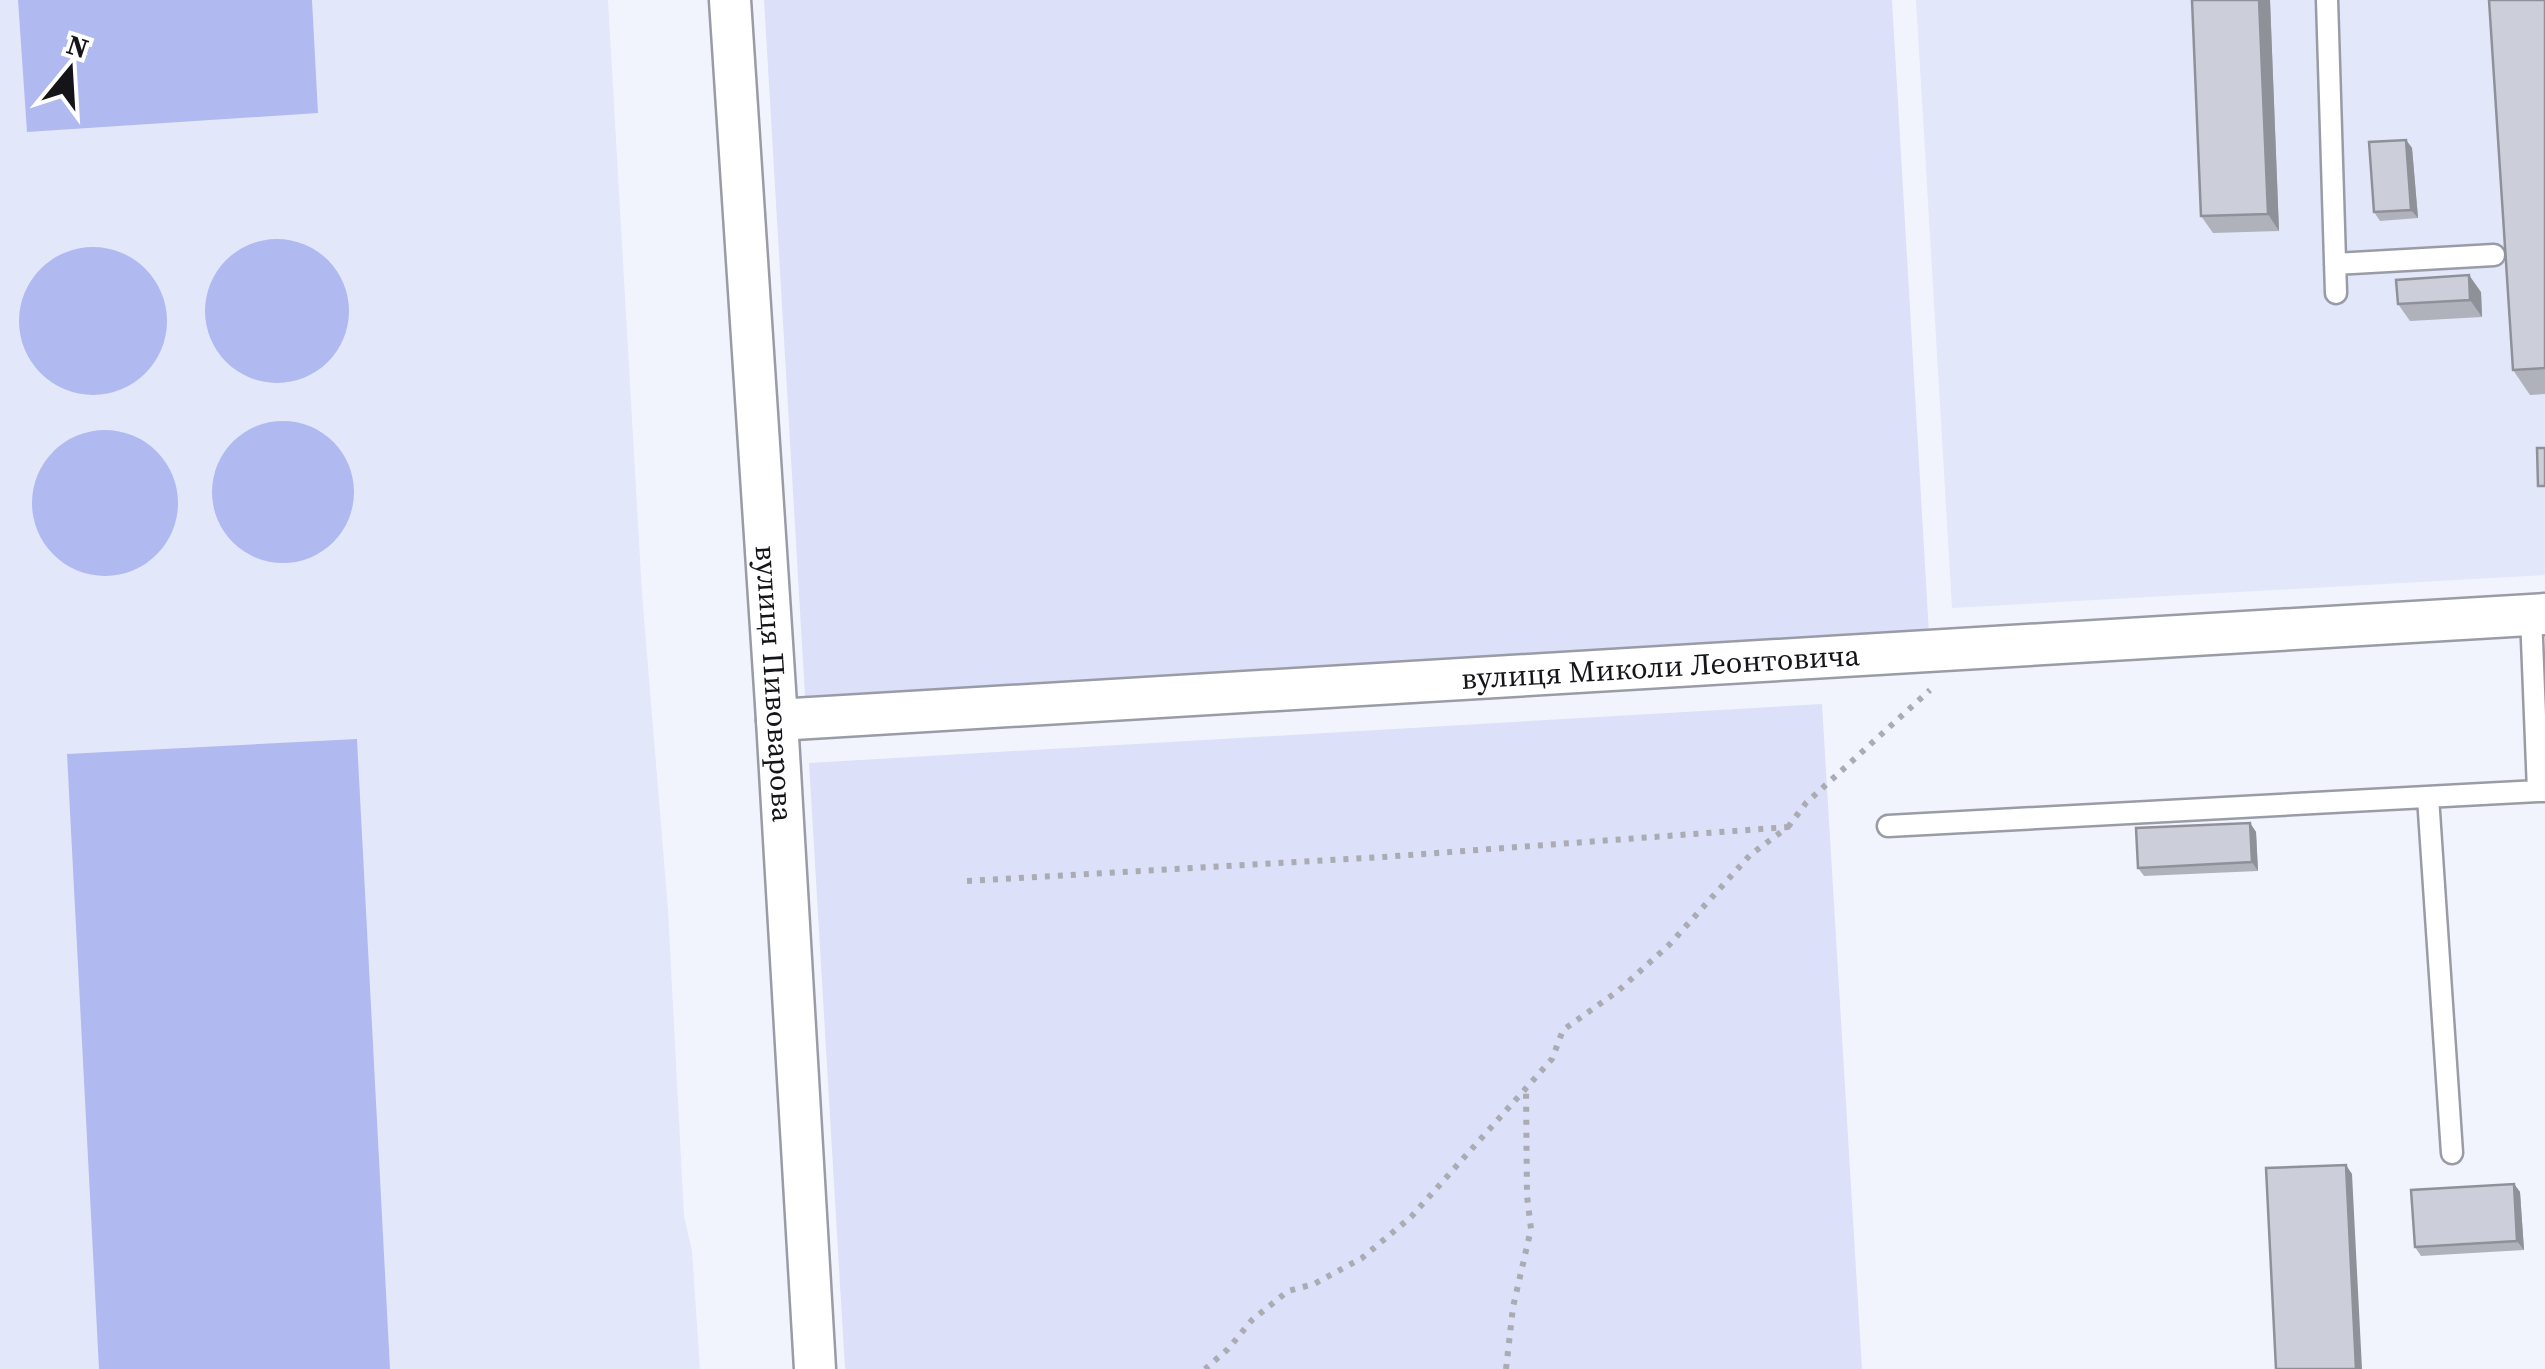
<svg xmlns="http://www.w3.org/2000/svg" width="2545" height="1369" font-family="'Source Serif 4',serif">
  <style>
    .built { fill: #e3e7fa }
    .green { fill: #dce1f9 }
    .water { fill: #b0baf1 }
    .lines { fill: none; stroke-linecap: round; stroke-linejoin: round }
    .lane-casing { stroke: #999ba6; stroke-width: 25 }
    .street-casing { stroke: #999ba6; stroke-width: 45 }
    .path { stroke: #aaabb3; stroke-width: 6; stroke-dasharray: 5 8; stroke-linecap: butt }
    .lane { stroke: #fff; stroke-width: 20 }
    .street { stroke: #fff; stroke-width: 40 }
    .wall { fill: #afb2bb }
    .shaded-wall { fill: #8f9199 }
    .building { fill: #cccfda; stroke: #8f9199; stroke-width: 2.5 }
    .labels { text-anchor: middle; stroke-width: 8; stroke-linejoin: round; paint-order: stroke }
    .street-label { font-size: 30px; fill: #151519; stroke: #fff }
  </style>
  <rect width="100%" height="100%" fill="#f2f4fd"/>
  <path class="built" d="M0 0H608L642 593 668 910 684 1216 692 1251 700 1369H0Z
    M1916 0H2545V575L1952 608Z"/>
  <path class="green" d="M764 0H1892L1929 633 805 696Z
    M1822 704 1862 1369H845L809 763Z"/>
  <path class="water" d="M18 0H312L318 113 27 132Z
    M205 311a72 72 0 1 1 144 0a72 72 0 1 1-144 0Z
    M19 321a74 74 0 1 1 148 0a74 74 0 1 1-148 0Z
    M212 492a71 71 0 1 1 142 0a71 71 0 1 1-142 0Z
    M32 503a73 73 0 1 1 146 0a73 73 0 1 1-146 0Z
    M357 739 390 1369H99L67 754Z"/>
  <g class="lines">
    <defs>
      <path id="lane" d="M2327 0 2336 293
        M2335 264 2494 255
        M2531 615 2538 791H2545
        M2428 797 2452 1153
        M1888 826 2538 791"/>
      <g id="street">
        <path id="s1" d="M730 0 777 720 815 1369"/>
        <path id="s2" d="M777 720 2545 614"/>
      </g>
    </defs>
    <use href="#lane" class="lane-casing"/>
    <use href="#street" class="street-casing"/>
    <path class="path" d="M1788 827 1806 803 1930 690
      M967 881 1383 857 1788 827 1750 855 1669 945 1618 991 1563 1030 1552 1059 1411 1217 1362 1258 1314 1284 1288 1291 1252 1320 1228 1349 1205 1369
      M1506 1369 1513 1307 1531 1229 1527 1196 1526 1090"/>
    <use href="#lane" class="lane"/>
    <use href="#street" class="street"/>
  </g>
  <path class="wall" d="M2192 0H2270L2279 231 2213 233 2201 216Z
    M2545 0V394L2530 395 2513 370Z
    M2406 140 2412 148 2418 218 2380 221 2374 212Z
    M2481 292 2482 317 2410 321 2398 304Z
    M2250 823 2256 832 2258 871 2144 876 2138 868Z
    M2514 1184 2520 1192 2524 1250 2421 1256 2415 1247Z"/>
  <path class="shaded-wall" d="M2259 0H2270L2279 231 2268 214Z
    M2406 140 2412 148 2418 218 2411 210Z
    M2469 275 2481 292 2482 317 2470 300Z
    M2250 823 2256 832 2258 871 2252 862Z
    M2346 1165 2352 1174 2362 1369H2356Z
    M2514 1184 2520 1192 2524 1250 2517 1241Z"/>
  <path class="building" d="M2192 0H2259L2268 214 2201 216Z
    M2489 0H2545V368L2513 370Z
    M2406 140 2411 210 2374 212 2369 142Z
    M2469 275 2470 300 2398 304 2396 280Z
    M2537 448H2545V486H2538Z
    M2250 823 2252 862 2138 868 2136 828Z
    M2346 1165 2356 1369H2276L2266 1168Z
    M2514 1184 2517 1241 2415 1247 2411 1190Z"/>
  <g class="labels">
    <g class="street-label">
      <text dy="10" stroke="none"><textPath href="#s2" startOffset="885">вулиця Миколи Леонтовича</textPath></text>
      <text dy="10" stroke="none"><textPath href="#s1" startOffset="685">вулиця Пивоварова</textPath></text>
    </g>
  </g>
  <g transform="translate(70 70) rotate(18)" stroke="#ffffff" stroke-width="8" paint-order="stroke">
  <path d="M0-8L18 38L0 25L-18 38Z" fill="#151519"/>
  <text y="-15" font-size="28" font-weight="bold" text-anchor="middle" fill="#151519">N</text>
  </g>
</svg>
